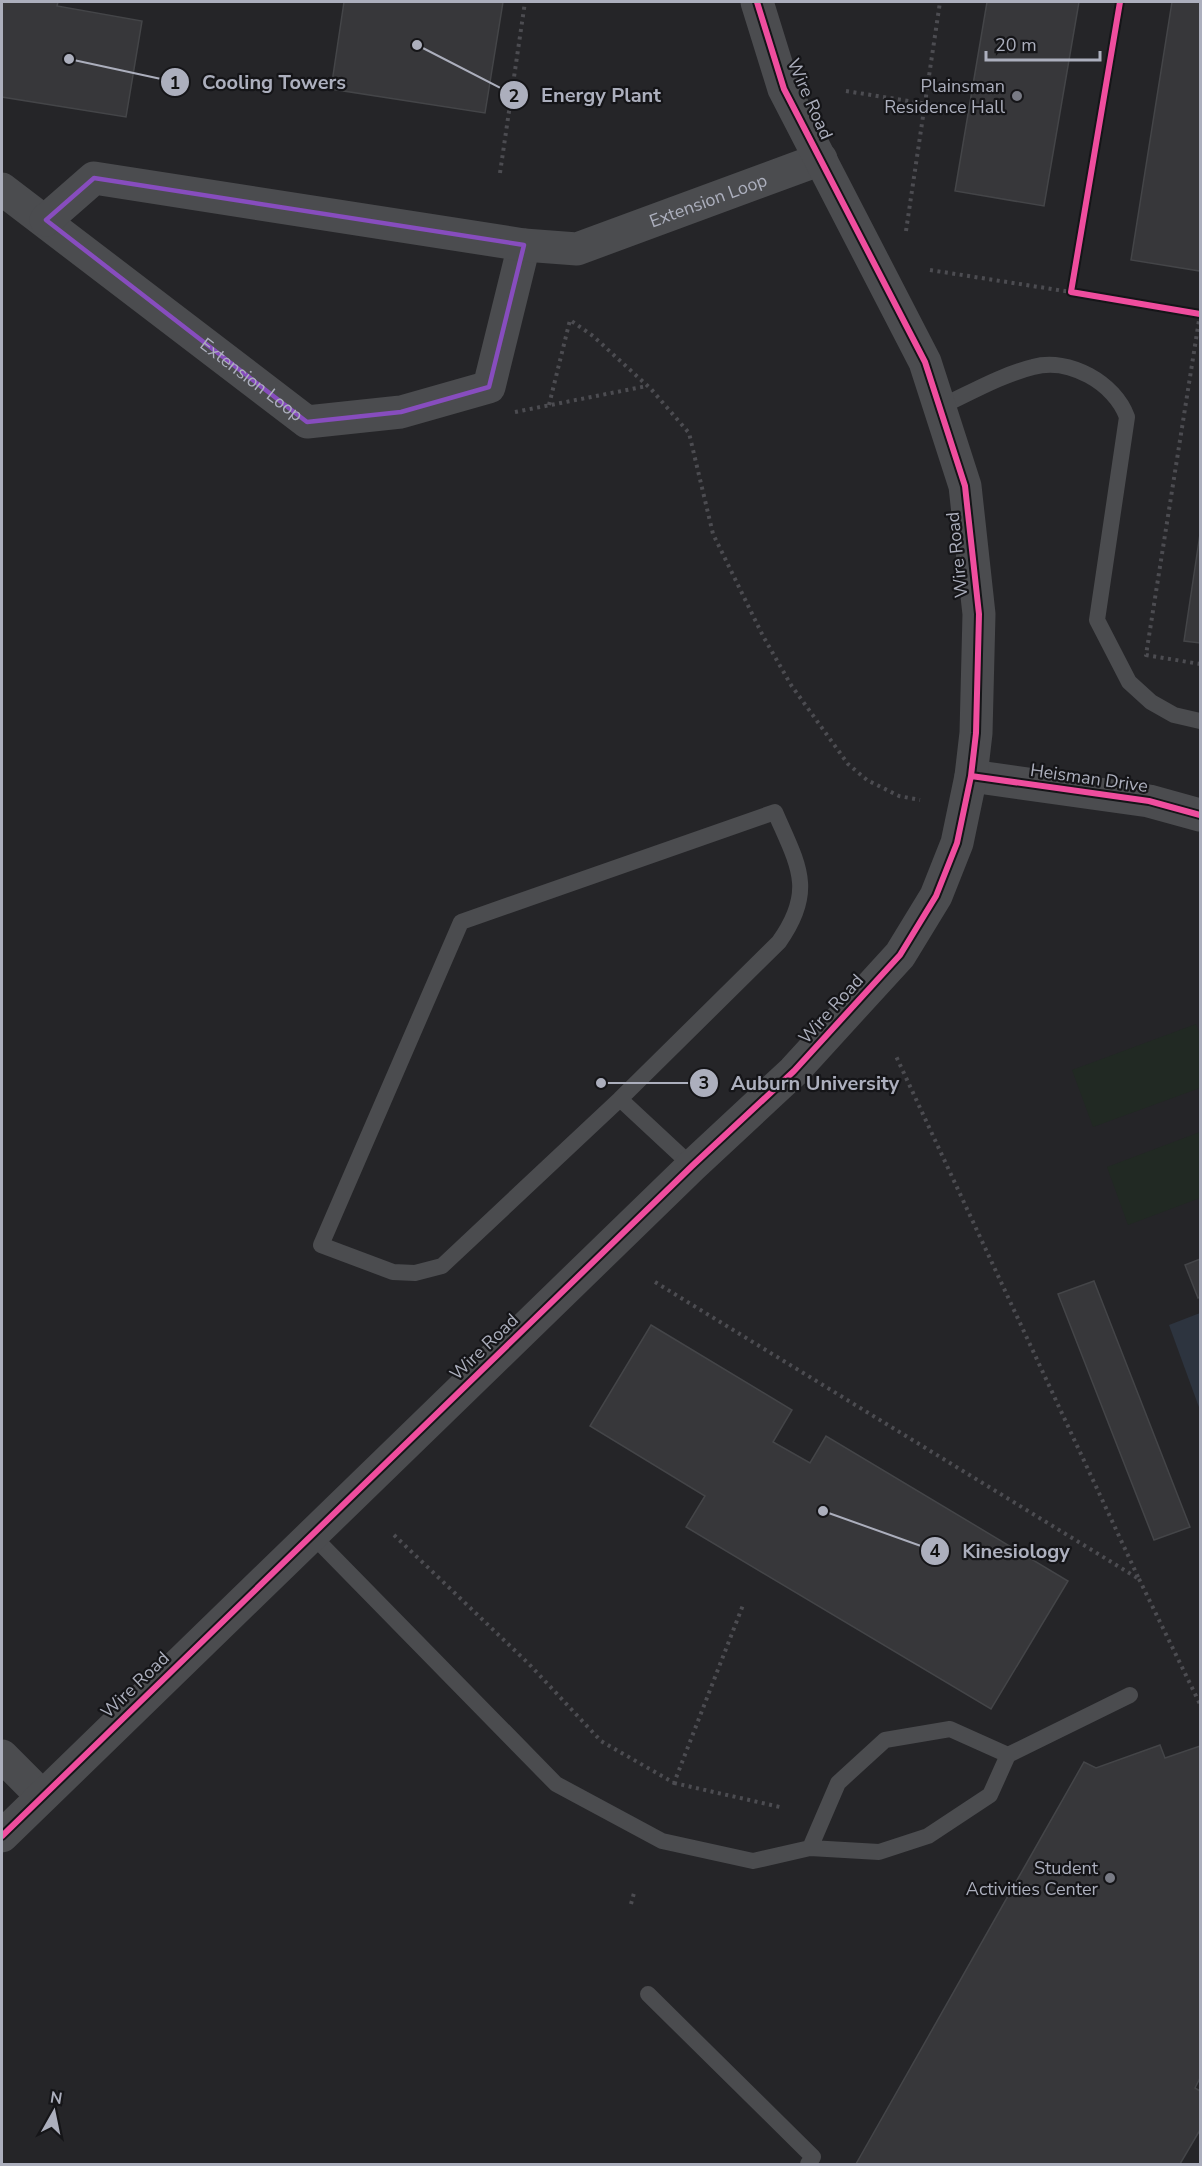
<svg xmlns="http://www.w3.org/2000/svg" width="1202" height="2166" font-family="'Nunito Sans',sans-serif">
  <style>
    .built { fill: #252528 }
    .green { fill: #212923 }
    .water { fill: #2d343f }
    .building { fill: #37373a; stroke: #444548; stroke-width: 1.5 }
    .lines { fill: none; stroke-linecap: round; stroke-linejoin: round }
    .path { stroke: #4c4c51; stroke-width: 4; stroke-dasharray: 3 4.5; stroke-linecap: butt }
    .service { stroke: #4b4c4f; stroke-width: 16 }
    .minor { stroke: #4b4c4f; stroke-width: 33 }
    .tertiary { stroke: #4b4c4f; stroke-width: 33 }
    .cycleway-casing { stroke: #151518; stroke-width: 10 }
    .cycleway { stroke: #ef4d9e; stroke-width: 6 }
    .marked { fill: none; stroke: #874dbe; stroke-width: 4.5; stroke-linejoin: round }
    .poi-dot { fill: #797b85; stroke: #151518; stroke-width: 2 }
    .labels { text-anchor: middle; stroke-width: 4.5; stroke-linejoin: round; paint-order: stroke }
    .poi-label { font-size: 18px; fill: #acafbd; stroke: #151518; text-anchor: end }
    .street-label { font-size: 18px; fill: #acafbd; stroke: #151518 }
    .leader { fill: none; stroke: #acafbd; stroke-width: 2 }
    .callout-dot { fill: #acafbd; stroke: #151518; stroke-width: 2 }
    .mark-label { font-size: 18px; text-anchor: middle; font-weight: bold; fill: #111 }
    .callout-label { font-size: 20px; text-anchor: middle; font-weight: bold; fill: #acafbd; stroke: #151518; stroke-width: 4.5; stroke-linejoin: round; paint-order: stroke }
  </style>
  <rect width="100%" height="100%" fill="#1b1b1c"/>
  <path class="built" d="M2 2H1200V2164H2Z"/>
  <path class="green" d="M1196 1024 1200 1035V1088L1093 1127 1072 1070Z
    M1200 1132V1198L1128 1225 1107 1167Z"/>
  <path class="water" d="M1200 1313V1410L1169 1325Z"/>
  <path class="building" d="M2 2H58L57 6 142 21 126 117 2 97Z
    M344 2H503L485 113 331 89Z
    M987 2H1079L1044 206 955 191Z
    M1172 2H1200V271L1131 260Z
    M1200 534V643L1184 641Z
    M1200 1259V1297L1198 1298 1185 1265Z
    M1094 1281 1190 1527 1154 1540 1058 1294Z
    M651 1325 792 1410 773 1442 810 1463 826 1436 1068 1581 991 1709 686 1527 705 1496 590 1426Z
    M1160 1745 1165 1758 1200 1746V2078L1195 2088 1200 2091V2130L1180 2164H856L1084 1762 1096 1768Z"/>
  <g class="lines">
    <path class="path" d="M846 91 959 109
      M500 173 525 2
      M906 231 940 2
      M930 270 1071 292
      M1200 314 1146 655 1200 664
      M549 405 570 320 593 336 651 389 689 433 713 534 763 636 791 685 848 764 867 780 899 796 920 800
      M515 412 647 386
      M655 1282 1139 1579 895 1054
      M394 1535 529 1664 601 1741 674 1783 743 1605
      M1139 1579 1200 1704
      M674 1783 780 1807
      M631 1904 634 1893"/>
    <path class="service" d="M940 407C970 393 1001 375 1033 367 1069 357 1115 383 1127 417L1097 620 1129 682 1151 702 1174 715 1200 721
      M620 1099 442 1266 415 1273 393 1272 321 1245 461 922 775 812C798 865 816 890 779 942L620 1099 692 1166
      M312 1535 556 1784 662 1841 753 1861 810 1848 838 1783 885 1740 950 1729 1008 1755 990 1795 928 1836 879 1852 810 1848
      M1008 1755 1130 1695
      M648 1994 813 2157 808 2164"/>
    <g class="minor">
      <path id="s1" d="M2 189 307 422 401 412 489 387 524 245"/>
      <path id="s2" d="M46 220 94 178 524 245 577 249 821 159"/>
      <path d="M971 776 1149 801 1200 815"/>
      <path d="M2 1756 42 1796"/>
    </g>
    <path class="tertiary" d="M2 1836 692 1166 794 1071 900 955 936 896 957 843 971 776 976 733 979 614 965 486 925 362 784 89 757 2"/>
    <defs>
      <path id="cycleway" d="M1120 2 1071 292 1200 314
        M971 776 1149 801 1200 815
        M2 1836 692 1166 794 1071 900 955 936 896 957 843 971 776 976 733 979 614 965 486 925 362 784 89 757 2"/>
    </defs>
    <use href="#cycleway" class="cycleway-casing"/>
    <use href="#cycleway" class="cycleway"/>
  </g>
  <path class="marked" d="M94 178 524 245 489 387 401 412 307 422 46 220Z"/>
  <g class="poi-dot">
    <circle cx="1017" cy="96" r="6"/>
    <circle cx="1110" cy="1878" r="6"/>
  </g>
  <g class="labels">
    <g class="poi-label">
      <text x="1005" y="92">Plainsman<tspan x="1005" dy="21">Residence Hall</tspan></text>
      <text x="1098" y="1874">Student<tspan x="1098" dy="21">Activities Center</tspan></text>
    </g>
    <g class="street-label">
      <text transform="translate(810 99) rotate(66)" y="6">Wire Road</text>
      <text dy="6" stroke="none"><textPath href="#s2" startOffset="692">Extension Loop</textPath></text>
      <text dy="6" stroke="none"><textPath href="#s1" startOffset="314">Extension Loop</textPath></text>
      <text transform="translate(957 555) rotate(-96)" y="6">Wire Road</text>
      <text transform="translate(1089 778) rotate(8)" y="6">Heisman Drive</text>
      <text transform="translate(831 1009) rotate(-48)" y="6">Wire Road</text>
      <text transform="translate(484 1347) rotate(-44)" y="6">Wire Road</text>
      <text transform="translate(135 1685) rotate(-44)" y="6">Wire Road</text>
    </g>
  </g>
  <path class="leader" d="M69 59L175 82M417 45L514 95M601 1083L704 1083M823 1511L935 1551"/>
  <g class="callout-dot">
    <circle cx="69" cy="59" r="6"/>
    <circle cx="417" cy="45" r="6"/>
    <circle cx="601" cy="1083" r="6"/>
    <circle cx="823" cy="1511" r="6"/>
    <circle cx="175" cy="82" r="15"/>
    <circle cx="514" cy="95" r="15"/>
    <circle cx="704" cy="1083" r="15"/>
    <circle cx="935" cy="1551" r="15"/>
  </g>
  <g class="mark-label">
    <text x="175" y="89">1</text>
    <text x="514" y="102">2</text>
    <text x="704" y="1089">3</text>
    <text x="935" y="1557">4</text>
  </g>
  <g class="callout-label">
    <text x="274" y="89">Cooling Towers</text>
    <text x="601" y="102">Energy Plant</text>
    <text x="815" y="1090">Auburn University</text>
    <text x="1016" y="1558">Kinesiology</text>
  </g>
  <rect width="1202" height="2166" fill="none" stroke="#acafbd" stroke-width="6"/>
  <g transform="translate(54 2112) rotate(9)" stroke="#151518" stroke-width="4.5" paint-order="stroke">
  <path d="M0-4.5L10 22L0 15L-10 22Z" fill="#acafbd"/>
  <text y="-9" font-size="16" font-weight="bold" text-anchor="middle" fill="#acafbd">N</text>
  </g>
  <path d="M986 51v9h114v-9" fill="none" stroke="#acafbd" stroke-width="3"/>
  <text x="995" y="51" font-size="18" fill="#acafbd" stroke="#151518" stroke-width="4.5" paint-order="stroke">20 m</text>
</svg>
